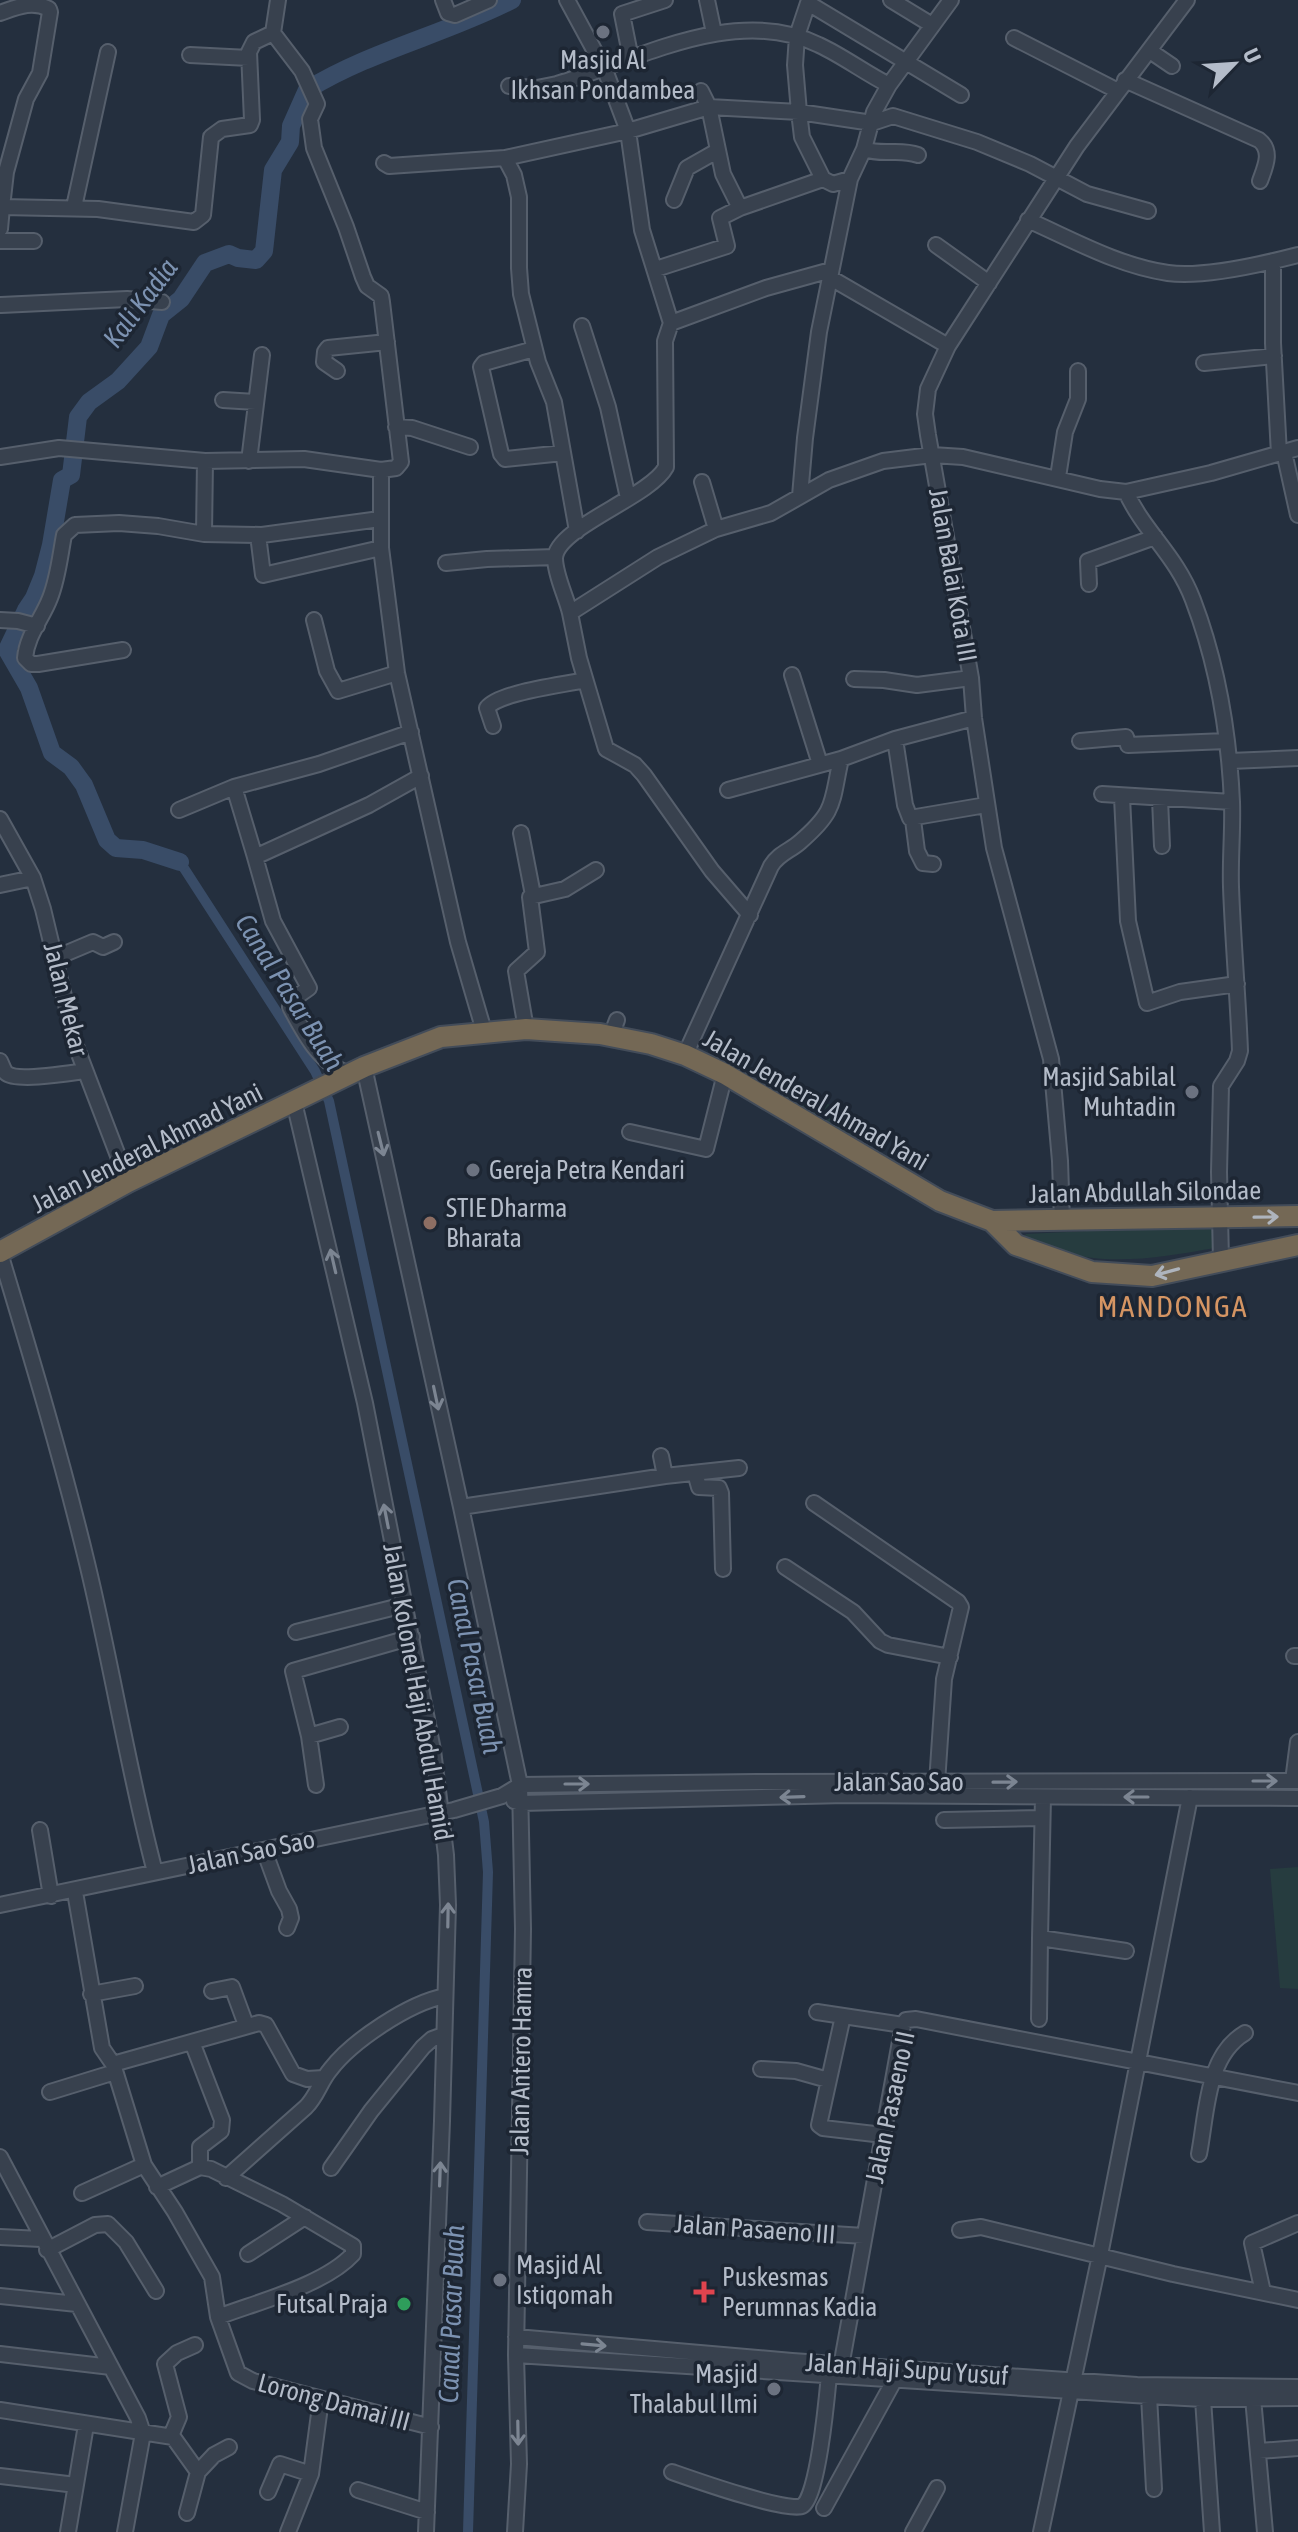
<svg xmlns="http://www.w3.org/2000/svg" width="1298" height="2532" font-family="'Asap Condensed',sans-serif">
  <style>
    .green { fill: #263c3f }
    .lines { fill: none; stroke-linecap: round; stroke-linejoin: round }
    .canal { stroke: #394c67; stroke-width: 10 }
    .river { stroke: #394c67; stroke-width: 18 }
    .minor-casing { stroke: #565f6c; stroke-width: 18 }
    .highway-casing { stroke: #434c59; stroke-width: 24 }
    .minor { stroke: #38414e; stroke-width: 14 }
    .highway { stroke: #746855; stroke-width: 20 }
    .oneway { stroke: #7c8592 }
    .oneway2 { stroke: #aeb4bd }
    .worship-dot { fill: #6b7280; stroke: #1d2633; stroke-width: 3 }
    .education-dot { fill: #8d6e63; stroke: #1d2633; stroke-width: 3 }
    .health-dot { fill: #e0444e; stroke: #1d2633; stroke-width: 3 }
    .leisure-dot { fill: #2e9e5b; stroke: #1d2633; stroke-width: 3 }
    .labels { text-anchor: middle; stroke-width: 7; stroke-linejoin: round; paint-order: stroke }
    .poi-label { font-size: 26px; fill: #b4bcc9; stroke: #1d2633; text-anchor: start }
    .street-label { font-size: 26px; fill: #b4bcc9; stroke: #1d2633 }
    .water-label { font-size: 28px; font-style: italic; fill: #7c92b1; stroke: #1d2633 }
    .quarter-label { font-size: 30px; letter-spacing: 2px; fill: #d59563; stroke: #1d2633 }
  </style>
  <rect width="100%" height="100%" fill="#242f3e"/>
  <path class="green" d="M781 1075 859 1123 850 1143 769 1095Z
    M1206 1225 1212 1228 1215 1248C1158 1258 1102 1268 1046 1247 1038 1244 1030 1242 1024 1237L1026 1234Z
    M1298 1867V1989L1280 1988 1270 1869Z"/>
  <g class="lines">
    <path class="canal" d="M180 862 315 1071 329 1101 484 1822 488 1872 468 2532"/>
    <path class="river" d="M180 862 143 850 116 848 107 840 84 785 71 767 52 753 29 688 7 650 26 610 34 598 43 576 51 545 62 480 71 475 78 417 89 402 118 381 149 347 161 315 181 299 205 263 229 254 238 258 256 260 264 251 273 170 290 142 291 126 307 90C370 51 446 34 512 0"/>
    <defs>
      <path id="minor" d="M278 0 273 33 302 71 317 104 310 119 314 148 346 227 363 277 367 286 381 296 382 302 401 462 396 468 381 470V548L397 673 458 942 484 1031
        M443 0 448 13 455 15 489 0
        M567 0 605 70 628 131 642 230 671 323 766 288 831 270
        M707 0 714 33
        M891 0 932 25
        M0 13C17 7 32 0 49 9L50 12 40 73 26 99 6 172 2 207
        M1014 38 1118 91
        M1150 51 1172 66
        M190 55 249 58
        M631 59 622 14 665 0
        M1125 80 1259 140C1273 151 1265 167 1260 181
        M509 86 537 88 557 84C638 60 735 4 819 45 843 56 865 73 889 85
        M701 91 709 107 723 174 740 208 823 179 833 184 850 179
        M864 149C883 156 899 148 918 155
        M505 158 514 175 519 197V268L521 294 538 362 554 402 577 531
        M384 163 389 166 505 158 628 131 709 107 799 112 872 123 893 116 977 142 1030 164 1087 194 1148 211
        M823 179 802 137 799 112 795 65 797 36 808 3 961 95
        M674 200 687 168 717 151
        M74 207 108 52
        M1028 220C1073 240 1119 266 1168 273 1203 278 1263 264 1298 255
        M0 229 2 207 98 209 194 222 203 215 211 137 222 129 250 125 252 120 249 52 254 42 273 33
        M0 241H34
        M936 245 989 283
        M1273 261V343L1279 454
        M656 269 727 246 720 218 740 208
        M829 277 948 346
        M1 305 127 299 162 302
        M582 326 608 407 628 498
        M534 349 484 363 481 367 501 454 505 459 563 453
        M1204 363 1274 356
        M337 371 324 362 325 352 328 348 387 342
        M223 400 256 402
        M396 427 412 428 470 447
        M1284 452 1298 515
        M0 457 59 448 205 461 304 459 381 470
        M205 461 204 534 262 535 380 519
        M249 461 262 355
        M1058 477 1065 432 1078 399V371
        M702 482 716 529
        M1126 492C1145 533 1176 555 1193 600 1217 663 1229 734 1232 802 1233 831 1230 859 1231 887 1233 942 1238 997 1240 1051L1237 1061 1221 1086 1219 1172 1221 1260
        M800 496 805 438 819 332 850 179 864 149 874 112 889 85 951 0
        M258 535 263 575 381 548
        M446 563 487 559 555 557
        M1089 584 1088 561 1155 537
        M570 613C566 596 555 575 555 558 557 527 650 497 666 467L665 341 671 323
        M0 620 18 621 37 626
        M314 620 327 671 338 691 397 673
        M123 650 38 664H31L25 658C27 635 42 619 50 598 58 578 60 556 64 535L75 525 119 523 158 526 204 534
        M792 675 820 764
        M854 679 884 680 917 685 971 678
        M493 726 487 708C499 692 564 685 585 680
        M411 732 319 764 234 787 255 857 369 805 421 776
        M895 739 905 805 910 818 986 805
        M1080 741 1126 737 1128 745 1226 741
        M1230 761 1298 758
        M728 790 841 759
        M1102 794 1232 802
        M1122 797 1128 921 1147 1003 1180 992 1237 984
        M1160 799 1162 846
        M179 810 234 787
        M0 819 33 878 43 909 76 1046 128 1182
        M913 820 917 851 923 863 933 864
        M521 833 533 895
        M255 857 273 921 309 988 292 1000 290 1007C304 1033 320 1065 350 1074
        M0 885 33 878
        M750 915 712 871 644 775 635 765 606 749 579 658 570 613 658 557 716 529 771 513 829 480 883 461 932 455 963 457 1100 489 1126 492 1211 473 1298 448
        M55 958 93 942 103 947 114 942
        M526 1029 516 971 537 952 530 897 565 889 596 870
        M611 1036 617 1020
        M685 1055 771 866C779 853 790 851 800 842 837 810 831 803 841 759L895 739 974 718
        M0 1061C1 1063 4 1071 6 1073 16 1082 70 1073 85 1071
        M364 1067 461 1507 520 1785 523 1929 516 2355 519 2464 515 2532
        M294 1102 365 1403 433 1750 446 1855 448 1905 442 2121 426 2532
        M630 1132 706 1149 725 1074
        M1062 1221 1060 1161 1051 1059 994 848 974 718 971 678 928 435 925 414 928 389 948 346 1077 146 1187 0
        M0 1253C31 1356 62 1459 87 1563 112 1666 128 1770 155 1872
        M661 1456 665 1476
        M695 1473 699 1487 719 1488 721 1493 723 1569
        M814 1503 958 1602 961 1607 944 1679 937 1783
        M461 1507 665 1476 739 1468
        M785 1567 853 1612 880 1641 888 1645 950 1657
        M296 1632 404 1605
        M1294 1656H1298
        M309 1736 340 1727
        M1293 1781 1298 1742
        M316 1785 309 1736 293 1671 412 1637
        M1043 1797 1040 1938 1126 1951
        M514 1801 521 1803 846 1795 1298 1798
        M944 1820 1042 1818
        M40 1830 51 1896
        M264 1850 279 1891 289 1909 291 1918 287 1928
        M75 1892 102 2048 113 2064 144 2165 175 2212 212 2277 218 2317 238 2373 253 2381 431 2427
        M0 1905 454 1810 502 1796 520 1785 755 1782 1298 1781
        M212 1991 232 1987 246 2025
        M91 1994 135 1986
        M817 2012 903 2025
        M843 2016 819 2125 823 2128 883 2135
        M1039 2019 1040 1938
        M192 2042 222 2120 221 2131 200 2147V2167
        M113 2064 259 2023 266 2025 293 2074 307 2079 324 2078
        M761 2069 796 2071 828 2080
        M50 2092 115 2072
        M1199 2154C1207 2113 1206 2056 1245 2033
        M0 2157 138 2418 143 2433 125 2532
        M331 2168 371 2111 423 2047 432 2039 443 2035
        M226 2178 306 2107C317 2096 320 2082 330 2070 352 2041 409 2003 445 1996
        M157 2187 200 2167 211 2169 282 2204 353 2246V2254C325 2285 257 2302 218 2317
        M82 2193 144 2165
        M647 2222 864 2236
        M960 2230 981 2227 1173 2274 1298 2300
        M0 2237 41 2239
        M47 2250 95 2225 108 2224 126 2242 156 2291
        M248 2254 305 2217
        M1263 2292 1252 2243 1298 2223
        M0 2296 77 2304
        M516 2337 792 2361 1137 2385 1298 2387
        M0 2354 111 2367
        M516 2355 1149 2396 1203 2399 1298 2398
        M840 2372 903 2025 906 2020 916 2019 1298 2093
        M1149 2396 1154 2489
        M1253 2398 1265 2532
        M1203 2399 1212 2532
        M0 2410 173 2437 198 2472 187 2513
        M171 2436 179 2417 165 2364 177 2353 195 2345
        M1259 2451 1298 2448
        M198 2472 214 2455 229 2447
        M672 2472C692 2479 788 2513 802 2506 818 2498 827 2396 829 2375
        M0 2476 76 2485
        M358 2490 427 2512
        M268 2492 280 2464 311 2474
        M824 2508 895 2379
        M68 2532 86 2425
        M288 2532 311 2474 321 2399
        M913 2532 937 2488
        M1041 2532 1100 2255 1190 1797"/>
      <path id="highway" d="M992 1221 1298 1216
        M0 1252 128 1182 364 1067 441 1037 526 1029 600 1034 651 1044 685 1055 725 1074 940 1201 992 1221 1016 1245 1092 1272 1152 1276 1298 1245"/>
    </defs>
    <use href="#minor" class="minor-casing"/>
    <use href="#highway" class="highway-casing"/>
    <use href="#minor" class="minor"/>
    <use href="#highway" class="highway"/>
  </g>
  <defs><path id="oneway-shaft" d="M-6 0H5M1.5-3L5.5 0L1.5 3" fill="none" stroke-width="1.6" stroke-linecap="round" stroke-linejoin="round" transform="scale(2)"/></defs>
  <g class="oneway">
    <use href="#oneway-shaft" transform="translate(381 1144) rotate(76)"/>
    <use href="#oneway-shaft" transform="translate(333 1261) rotate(-103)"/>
    <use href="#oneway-shaft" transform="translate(436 1398) rotate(78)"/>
    <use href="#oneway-shaft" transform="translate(386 1516) rotate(-101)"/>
    <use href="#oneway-shaft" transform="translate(1265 1781)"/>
    <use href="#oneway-shaft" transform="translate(1005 1782) rotate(-1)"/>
    <use href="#oneway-shaft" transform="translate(577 1784)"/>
    <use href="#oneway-shaft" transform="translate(792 1797) rotate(178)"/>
    <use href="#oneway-shaft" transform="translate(1136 1797) rotate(-180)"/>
    <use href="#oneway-shaft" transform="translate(448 1915) rotate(-89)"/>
    <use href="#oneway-shaft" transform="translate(440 2174) rotate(-88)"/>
    <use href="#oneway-shaft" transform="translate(594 2345) rotate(5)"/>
    <use href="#oneway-shaft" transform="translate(518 2433) rotate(89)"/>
  </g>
  <g class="oneway2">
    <use href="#oneway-shaft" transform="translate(1266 1217) rotate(-1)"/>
    <use href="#oneway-shaft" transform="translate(1167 1272) rotate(165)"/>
  </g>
  <g class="worship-dot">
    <circle cx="603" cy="32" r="8"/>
    <circle cx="1192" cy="1092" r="8"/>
    <circle cx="473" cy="1170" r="8"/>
    <circle cx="500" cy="2280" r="8"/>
    <circle cx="774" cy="2389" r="8"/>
  </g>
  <circle class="education-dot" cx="430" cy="1223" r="8"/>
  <path class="health-dot" d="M700 2280h8v8h8v8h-8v8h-8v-8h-8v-8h8z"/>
  <circle class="leisure-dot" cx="404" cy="2304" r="8"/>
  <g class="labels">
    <g class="poi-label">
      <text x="603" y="69" text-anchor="middle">Masjid Al<tspan x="603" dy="30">Ikhsan Pondambea</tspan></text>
      <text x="1176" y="1086" text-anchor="end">Masjid Sabilal<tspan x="1176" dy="30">Muhtadin</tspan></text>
      <text x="489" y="1179">Gereja Petra Kendari</text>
      <text x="446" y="1217">STIE Dharma<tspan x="446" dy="30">Bharata</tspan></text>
      <text x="516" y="2274">Masjid Al<tspan x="516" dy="30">Istiqomah</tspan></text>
      <text x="722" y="2286">Puskesmas<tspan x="722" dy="30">Perumnas Kadia</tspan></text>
      <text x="388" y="2313" text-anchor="end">Futsal Praja</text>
      <text x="758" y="2383" text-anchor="end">Masjid<tspan x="758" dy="30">Thalabul Ilmi</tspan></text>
    </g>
    <g class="street-label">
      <text transform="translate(953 575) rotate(80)" y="9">Jalan Balai Kota III</text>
      <text transform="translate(66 999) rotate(76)" y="9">Jalan Mekar</text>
      <text transform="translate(816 1100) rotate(30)" y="9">Jalan Jenderal Ahmad Yani</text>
      <text transform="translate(147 1148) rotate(-27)" y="9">Jalan Jenderal Ahmad Yani</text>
      <text transform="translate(1145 1192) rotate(-1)" y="9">Jalan Abdullah Silondae</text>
      <text transform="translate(418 1692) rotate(80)" y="9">Jalan Kolonel Haji Abdul Hamid</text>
      <text x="899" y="1791">Jalan Sao Sao</text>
      <text transform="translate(251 1852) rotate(-12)" y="9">Jalan Sao Sao</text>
      <text transform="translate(521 2061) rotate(-89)" y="9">Jalan Antero Hamra</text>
      <text transform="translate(890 2107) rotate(-78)" y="9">Jalan Pasaeno II</text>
      <text transform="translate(755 2229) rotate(4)" y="9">Jalan Pasaeno III</text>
      <text transform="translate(907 2369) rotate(4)" y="9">Jalan Haji Supu Yusuf</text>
      <text transform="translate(334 2402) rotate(15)" y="9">Lorong Damai III</text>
    </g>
    <g class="water-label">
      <text transform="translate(140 303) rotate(-53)" y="10">Kali Kadia</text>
      <text transform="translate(290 992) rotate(58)" y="10">Canal Pasar Buah</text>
      <text transform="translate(475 1666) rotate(78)" y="10">Canal Pasar Buah</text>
      <text transform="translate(451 2314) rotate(-88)" y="10">Canal Pasar Buah</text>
    </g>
    <g class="quarter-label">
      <text x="1173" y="1317">MANDONGA</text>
    </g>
  </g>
  <g transform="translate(1234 64) rotate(65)" stroke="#1d2633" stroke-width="6" paint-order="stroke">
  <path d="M0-6L14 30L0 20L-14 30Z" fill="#b4bcc9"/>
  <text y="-12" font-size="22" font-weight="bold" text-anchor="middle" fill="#b4bcc9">U</text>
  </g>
</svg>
